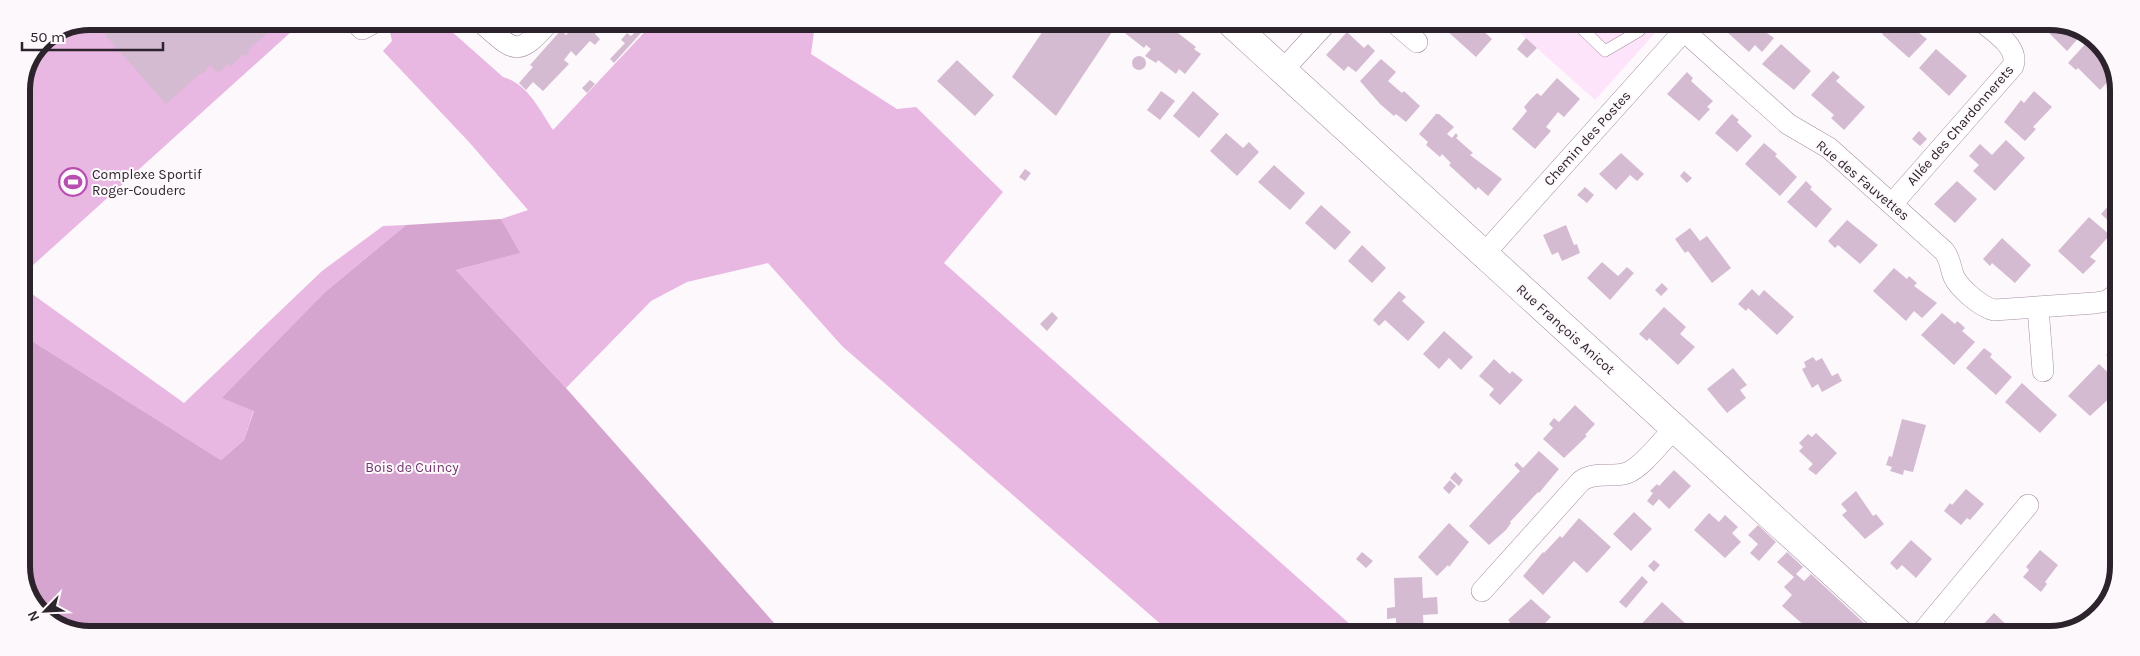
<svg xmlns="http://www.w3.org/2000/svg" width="2140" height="656" font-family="Karla,sans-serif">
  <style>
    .built { fill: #fee4fa }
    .green { fill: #e8b7e2 }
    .forest { fill: #d5a5cf }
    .building { fill: #d5bbd1 }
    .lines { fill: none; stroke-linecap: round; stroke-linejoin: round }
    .lane-casing { stroke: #a68ea3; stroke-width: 12 }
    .street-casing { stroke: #a68ea3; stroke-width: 22 }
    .secondary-casing { stroke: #a68ea3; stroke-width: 29 }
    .lane { stroke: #fff; stroke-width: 11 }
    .street { stroke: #fff; stroke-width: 21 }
    .secondary { stroke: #fff; stroke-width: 28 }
    .labels { text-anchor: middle; stroke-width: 4; stroke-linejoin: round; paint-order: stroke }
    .street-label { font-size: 14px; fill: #2d232c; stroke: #fdf8fc }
    .poi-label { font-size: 14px; fill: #2d232c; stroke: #fdf8fc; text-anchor: start }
    .park-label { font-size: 14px; fill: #71376d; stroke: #fdf8fc }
    .rim { fill: none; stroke: #2d232c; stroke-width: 6 }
  </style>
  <rect width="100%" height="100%" fill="#fdf8fc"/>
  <path class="built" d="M1509 23H1664L1595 100Z"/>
  <path class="green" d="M90 21 302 22 21 276V89L41 41Z
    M398 22H441L503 77C528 84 539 109 553 130L654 22H803L814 32 811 54 897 109 916 107 1003 192 944 263 1361 634H1172L842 346 768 263 687 282 651 301 566 388 456 270 519 253 501 219 528 210 469 142 383 51 392 41 390 32Z
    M406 225 325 292 223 398 254 410 244 440 221 460 21 334V286L184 403 322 271 383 226Z"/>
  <path class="forest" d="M501 219 520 253 456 270 566 388 783 633 72 632 36 608 21 571V334L221 460 244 440 254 411 222 398 325 292 406 225Z"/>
  <path class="building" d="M93 21H281L248 50 250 52 246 56 244 54 230 67 228 64 218 73 210 65 203 74 202 72 166 104Z
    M577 22H606L595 34 600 39 595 45 590 41 576 56 571 51 564 60 569 64 543 91 533 82 526 90 519 83 533 67 530 65 561 30 566 35Z
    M1049 22 1165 23 1196 47 1194 49 1201 54 1185 74 1179 69 1176 74 1158 60 1156 63 1145 56 1151 49 1146 45 1144 48 1121 30 1124 27 1118 23 1056 116 1012 77Z
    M1433 23H1482L1479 27 1492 39 1476 57 1446 30 1444 33Z
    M1593 23H1609L1602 31Z
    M1734 23H1753L1774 38 1762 52 1755 45 1749 52 1727 32Z
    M1891 23H1906L1927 39 1909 58 1882 34Z
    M2031 24H2068L2083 33 2067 51 2045 29 2041 33Z
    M637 30 641 33 614 63 610 59 625 43 621 40 627 33 631 36Z
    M1347 32 1364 48 1368 44 1375 51 1356 72 1348 66 1344 71 1326 55Z
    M1526 38 1537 48 1527 58 1517 49Z
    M2087 42 2095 49 2093 51 2107 64 2110 62 2115 74 2100 90 2078 68 2076 70 2068 63Z
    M1781 44 1811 71 1794 90 1762 64Z
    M1936 49 1967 76 1949 96 1919 68Z
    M1132 63a7 7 0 1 1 14 0a7 7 0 1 1-14 0Z
    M1381 59 1396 72 1388 81 1402 93 1404 91 1420 106 1406 122 1396 114 1394 116 1380 104 1360 81Z
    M957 60 994 95 975 116 937 81Z
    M1833 71 1840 77 1836 81 1865 107 1844 130 1831 118 1834 115 1811 95Z
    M1687 72 1693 78 1691 81 1713 101 1707 107 1710 109 1699 121 1667 94Z
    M1557 78 1580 99 1564 117 1558 112 1546 127 1551 131 1535 149 1512 129 1527 111 1524 107 1530 100 1537 93 1541 96Z
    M590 80 595 84 587 93 582 88Z
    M1161 91 1175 101 1160 120 1147 110Z
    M1193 91 1219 114 1199 138 1173 116Z
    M2034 91 2052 107 2033 127 2036 129 2025 141 2004 122 2021 100 2024 103Z
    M1436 114H1439L1454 127 1447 134 1452 138 1456 133 1458 136 1456 138 1473 153 1470 155 1502 179 1488 196 1478 187 1476 190 1449 165 1451 163 1442 154 1440 157 1426 145 1428 142 1419 134Z
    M1732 114 1739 120 1737 122 1752 136 1737 152 1715 133Z
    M1919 131 1927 139 1920 146 1912 139Z
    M1226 133 1243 148 1249 142 1259 152 1237 176 1210 151Z
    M2006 140 2025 158 1995 191 1973 171 1979 165 1969 156 1980 144 1992 155Z
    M1764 143 1777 154 1775 156 1797 177 1780 196 1745 164Z
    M1621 153 1644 174 1637 181 1630 175 1616 190 1599 174Z
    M1274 165 1305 193 1290 210 1258 182Z
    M1025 169 1031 173 1025 181 1019 177Z
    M1684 171 1692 178 1687 183 1680 176Z
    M1806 181 1812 187 1810 189 1832 209 1816 228 1787 202Z
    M1957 181 1977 199 1955 223 1934 204Z
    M1585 187 1594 195 1587 203 1577 195Z
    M2118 200V220L2113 225 2101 214 2112 202 2115 204Z
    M1321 205 1351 232 1335 250 1305 223Z
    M2089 217 2110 235 2090 257 2096 261 2083 274 2058 251Z
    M1847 220 1878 245 1860 264 1838 245 1835 248 1828 241Z
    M1566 225 1574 245 1577 244 1580 253 1562 261 1558 252 1552 255 1543 235Z
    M1690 228 1700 241 1707 236 1731 268 1712 283 1688 251 1685 253 1675 239Z
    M2002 238 2031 265 2015 283 1992 263 1990 266 1983 259Z
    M1362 245 1386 268 1372 283 1348 261Z
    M1602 262 1618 276 1627 267 1634 273 1610 300 1587 278Z
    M1894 268 1907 279 1909 276 1917 283 1914 286 1937 303 1922 318 1914 311 1906 321 1873 291Z
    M1662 283 1668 289 1661 296 1655 290Z
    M1752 289 1759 296 1764 290 1794 317 1777 335 1748 308 1746 311 1738 304Z
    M1399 291 1406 297 1402 301 1425 322 1408 341 1385 320 1379 326 1373 320Z
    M1664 307 1686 327 1680 334 1695 347 1678 365 1649 338 1647 341 1639 334Z
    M1052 312 1058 318 1047 331 1040 324Z
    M1942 313 1955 324 1957 321 1961 324 1965 328 1962 331 1975 342 1954 365 1921 335Z
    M1444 331 1473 357 1461 370 1449 358 1439 369 1423 354Z
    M2117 345V364L2106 355Z
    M1984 348 1992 354 1990 357 2012 377 1996 395 1966 368Z
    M1813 357 1816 361 1822 358 1832 376 1838 373 1842 381 1822 392 1818 384 1812 388 1802 369 1806 367 1804 362Z
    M1494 359 1510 374 1512 371 1523 380 1500 405 1489 395 1494 389 1479 376Z
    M2099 364 2117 381V396L2113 395 2090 416 2068 396Z
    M1733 368 1747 385 1740 390 1746 398 1727 413 1707 389Z
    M2022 383 2057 415 2040 433 2005 402Z
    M1575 405 1595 424 1585 435 1587 436 1564 458 1543 439 1553 428 1549 424 1554 418 1559 422Z
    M1902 419 1926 425 1913 472 1904 470 1903 475 1890 471 1892 467 1886 465 1889 456 1892 457Z
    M1816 433 1837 453 1816 475 1808 469 1813 464 1799 451 1803 447 1799 443 1808 434 1812 437Z
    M1539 451 1559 469 1539 493 1538 492 1510 522 1511 523 1506 530 1489 545 1469 526 1520 471 1514 465 1517 462 1523 468Z
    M1674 470 1691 486 1669 509 1659 499 1653 506 1647 501 1653 493 1650 491 1657 484 1659 486Z
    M1455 472 1463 480 1459 486 1450 478Z
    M1450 480 1456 486 1449 494 1443 488Z
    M1966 489 1984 504 1970 520 1967 518 1961 525 1944 511 1950 503 1952 505Z
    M1856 491 1873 516 1876 514 1884 524 1865 539 1842 515 1847 511 1841 504Z
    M1634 512 1652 529 1631 551 1613 534Z
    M1709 513 1719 522 1725 515 1738 527 1732 533 1741 542 1725 558 1694 530Z
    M1579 518 1611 547 1587 573 1574 561 1543 595 1523 576 1543 552 1544 553 1560 536 1562 538Z
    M1449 523 1469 542 1449 567 1448 565 1437 576 1418 557Z
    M1758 525 1776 542 1759 561 1750 553 1758 544 1748 535Z
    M1911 540 1932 559 1916 578 1902 565 1897 570 1890 563Z
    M2040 550 2058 565 2045 582 2047 584 2041 592 2023 577 2029 570 2026 567Z
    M1362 552 1373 561 1366 568 1356 559Z
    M1787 552 1803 567 1796 574 1804 581 1811 574 1877 635 1814 634 1782 606 1792 595 1784 587 1794 577 1777 562Z
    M1654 560 1660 565 1654 572 1648 566Z
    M1642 576 1648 582 1626 608 1619 602Z
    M1422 577 1423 598 1437 597 1438 614 1423 615 1424 634H1396V618L1387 619V608L1395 607 1394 578Z
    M1531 599 1551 617 1535 634H1501L1500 633 1510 622 1508 620Z
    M1662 602 1686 624 1680 631 1673 624 1664 634H1632Z
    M1994 613 2015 633 2013 635H1982L1978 630Z"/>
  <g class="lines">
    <defs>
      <path id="lane" d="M1576 23 1605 51 1639 31 1646 23"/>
      <path id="street" d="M355 22 362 29 375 22
        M481 22C515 52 517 58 549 22
        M1395 23 1417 42
        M1684 31 1788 124 1829 148 1944 251C1951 260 1950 268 1954 277 1960 289 1981 307 1994 310L2095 303 2107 301 2118 293
        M1283 70 1326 23
        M1892 204 2013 66C2019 48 1997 34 1985 24
        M1484 254 1691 23
        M2038 308 2043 371
        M1482 591 1581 481C1595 471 1612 478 1627 473 1643 467 1663 439 1676 427
        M1920 635 2028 505"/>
      <path id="secondary" d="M1231 23 1901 635"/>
    </defs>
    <use href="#lane" class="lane-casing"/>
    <use href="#street" class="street-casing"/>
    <use href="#secondary" class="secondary-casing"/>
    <use href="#lane" class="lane"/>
    <use href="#street" class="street"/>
    <use href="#secondary" class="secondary"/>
  </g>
  <defs>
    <symbol id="stadium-ring" viewBox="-11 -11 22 22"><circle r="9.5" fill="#fdf8fc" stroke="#b74eb0" stroke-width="1.5"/><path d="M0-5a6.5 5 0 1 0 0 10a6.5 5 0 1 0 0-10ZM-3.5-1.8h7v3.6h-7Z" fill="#b74eb0"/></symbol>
  </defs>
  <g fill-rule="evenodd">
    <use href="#stadium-ring" x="57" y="166" width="32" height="32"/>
  </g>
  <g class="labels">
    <g class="street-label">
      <text transform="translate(1960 125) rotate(-49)" y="5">Allée des Chardonnerets</text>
      <text transform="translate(1587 138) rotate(-48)" y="5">Chemin des Postes</text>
      <text transform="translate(1863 180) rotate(40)" y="5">Rue des Fauvettes</text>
      <text transform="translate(1566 329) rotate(42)" y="5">Rue François Anicot</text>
    </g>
    <g class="poi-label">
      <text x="92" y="179">Complexe Sportif<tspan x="92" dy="16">Roger-Couderc</tspan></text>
    </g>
    <g class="park-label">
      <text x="412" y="472">Bois de Cuincy</text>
    </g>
  </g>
  <path d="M0 0H2140V656H0ZM90 30H2050A60 60 0 0 1 2110 90V566A60 60 0 0 1 2050 626H90A60 60 0 0 1 30 566V90A60 60 0 0 1 90 30Z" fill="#fdf8fc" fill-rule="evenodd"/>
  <path class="rim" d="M90 30H2050A60 60 0 0 1 2110 90V566A60 60 0 0 1 2050 626H90A60 60 0 0 1 30 566V90A60 60 0 0 1 90 30Z"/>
  <g transform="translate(45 611) rotate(246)" stroke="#fdf8fc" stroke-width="4" paint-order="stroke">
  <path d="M0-4L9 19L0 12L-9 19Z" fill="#2d232c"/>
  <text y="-8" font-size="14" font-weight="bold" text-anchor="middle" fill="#2d232c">N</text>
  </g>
  <path d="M22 42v8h141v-8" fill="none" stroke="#2d232c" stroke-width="2.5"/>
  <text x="30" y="42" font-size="15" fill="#2d232c" stroke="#fdf8fc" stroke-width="4" paint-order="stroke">50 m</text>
</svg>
